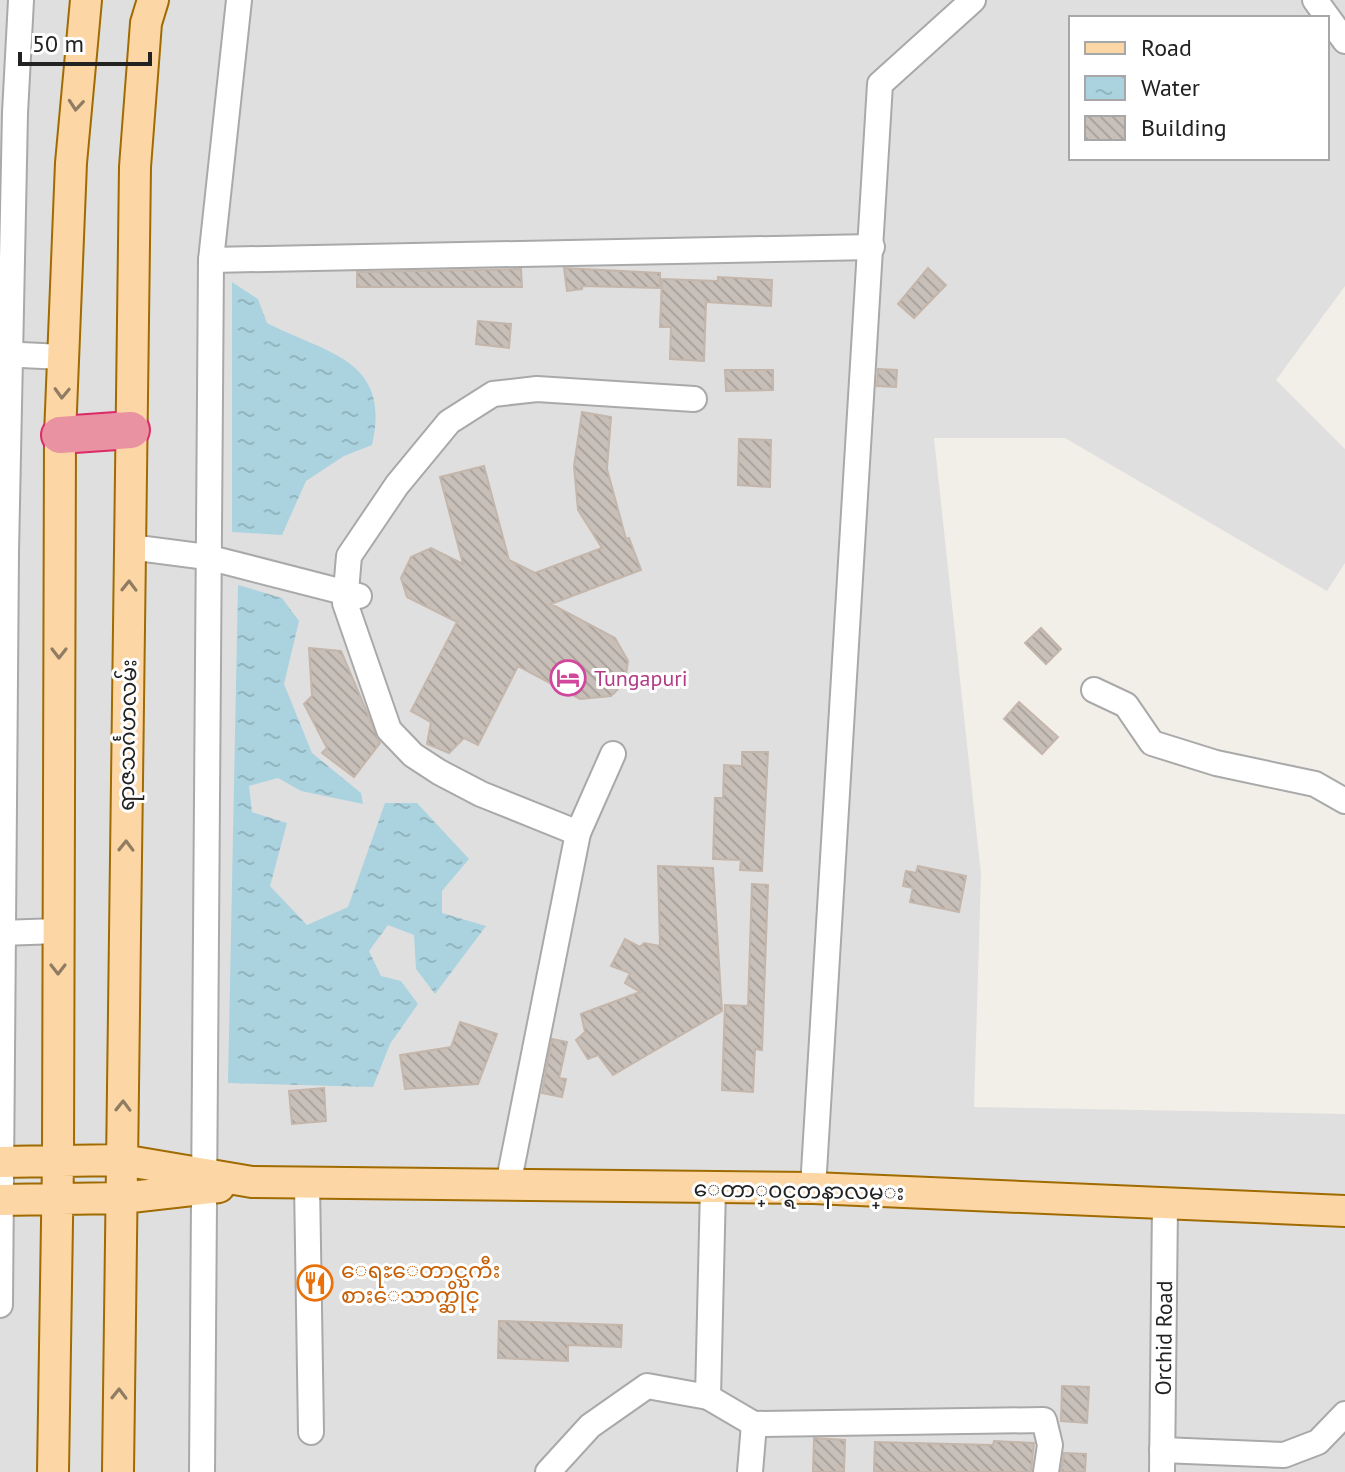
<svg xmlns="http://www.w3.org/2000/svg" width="1345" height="1472" font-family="'PT Sans','Noto Sans Myanmar',sans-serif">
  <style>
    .residential { fill: #e0dfdf; fill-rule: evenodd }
    .water { fill: url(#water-ripples) }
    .building { fill: url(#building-back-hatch); stroke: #c4b6ab; stroke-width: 2 }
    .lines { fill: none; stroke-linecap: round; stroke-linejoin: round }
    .minor-casing { stroke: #a9a9a9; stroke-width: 28 }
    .major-casing { stroke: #a06b00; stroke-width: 34 }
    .highway-casing { stroke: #dc2a67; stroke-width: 40 }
    .minor { stroke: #fff; stroke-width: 24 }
    .major { stroke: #fcd6a4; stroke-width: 30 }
    .highway { stroke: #e892a2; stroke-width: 36 }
    .oneway { stroke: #8f7c63 }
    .labels { text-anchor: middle; stroke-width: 6; stroke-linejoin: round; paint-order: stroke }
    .hotel-label { font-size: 22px; fill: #b23c85; stroke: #fff; text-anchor: start }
    .street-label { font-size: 22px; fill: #222; stroke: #fff }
    .food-label { font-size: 22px; fill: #c56008; stroke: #fff; text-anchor: start }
  </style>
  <defs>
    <pattern id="water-ripples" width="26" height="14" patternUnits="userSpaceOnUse" patternTransform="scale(2)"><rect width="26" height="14" fill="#aad3df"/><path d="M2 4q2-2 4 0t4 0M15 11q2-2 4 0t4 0" fill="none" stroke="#92b5bf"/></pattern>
    <pattern id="building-back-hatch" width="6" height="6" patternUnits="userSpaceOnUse" patternTransform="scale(2)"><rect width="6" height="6" fill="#c7bfb8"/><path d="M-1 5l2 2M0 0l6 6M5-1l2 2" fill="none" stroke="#aba49e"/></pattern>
  </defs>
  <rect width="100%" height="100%" fill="#f2efe9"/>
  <path class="residential" d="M0 0H1345V286L1276 380 1345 449V563L1327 591 1065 438H934L981 874 974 1107 1345 1114V1472H0ZM1071 18H1327V158H1071Z"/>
  <path class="water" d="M232 282 258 299 267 323C327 354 392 359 372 445L344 456 306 481 282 535 232 532Z
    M238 585 282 598 299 621 284 684 312 753 361 793 363 804 301 791 278 778 249 786 252 812 287 823 270 886 307 925 348 907 385 803H417L469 859 442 891V913L486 926 435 994 416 969 414 935 388 925 369 951 381 976 401 981 418 1004 390 1044 373 1087 228 1083Z"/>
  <path class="building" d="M564 268 660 273V288L582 286V289L567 291Z
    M928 268 946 285 914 318 898 304Z
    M521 269 522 287H357V272Z
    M718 277 772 280 771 306 706 302 704 361 670 359 671 327H660L662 279 718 281Z
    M478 321 511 324 509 348 476 344Z
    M878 369 897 370 896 387 877 386Z
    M725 370H773V390L726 391Z
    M582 412 611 417 607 469 626 539 629 538 641 570 551 604 615 638 628 661 625 682 611 696 580 699 518 666 478 745 464 738 449 753 427 744 431 722 411 711 457 622 407 597 401 578 411 557 431 548 463 564 440 477 484 466 509 560 535 573 602 548 578 510 574 466Z
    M739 439 771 440 770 487 738 485Z
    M1041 628 1061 649 1046 664 1025 643Z
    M309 648 341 651 380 743 354 777 322 753 327 748 304 704 312 696Z
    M1019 702 1058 737 1042 754 1004 719Z
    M742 752H768L762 871 740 870 741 860 713 859 715 798H723L724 765 742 766Z
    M658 866 713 868 722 1011 613 1075 598 1055 588 1059 576 1040 585 1032 581 1014 640 992 625 983 630 973 611 966 625 939 640 947 644 943 660 946Z
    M918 866 966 876 959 912 910 902 913 888 903 886 906 871 916 873Z
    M752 884 768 885 762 1050 755 1049 753 1092 722 1090 725 1005 748 1006Z
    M460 1022 497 1034 478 1084 405 1089 400 1055 451 1047Z
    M552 1039 567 1042 559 1078 566 1079 562 1097 542 1093Z
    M324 1088 326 1121 292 1124 289 1091Z
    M499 1321 622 1325 621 1347 568 1345V1361L498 1358Z
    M1062 1386 1089 1387 1087 1423 1061 1421Z
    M814 1438 845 1440 844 1472H813Z
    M994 1441 1034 1443 1031 1472H874L875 1442 993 1445Z
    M1064 1453 1086 1454 1085 1472H1061Z"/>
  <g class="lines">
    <defs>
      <g id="minor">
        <path d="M1315 0 1345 41"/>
        <path d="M211 260 239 0"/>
        <path d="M0 354 63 357"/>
        <path d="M130 547 207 557 359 596"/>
        <path d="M1094 690 1126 705 1152 743 1216 763 1315 784 1345 801"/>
        <path d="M578 833 481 794 439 772 413 755 389 730 345 603 349 556 397 485 449 422 493 394 537 389 694 399"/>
        <path d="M0 933 58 931"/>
        <path d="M307 1183 311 1432"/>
        <path d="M508 1185 578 833 613 754"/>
        <path d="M813 1188 880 84 973 0"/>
        <path d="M0 1305 6 552 15 113 21 0"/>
        <path d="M708 1397 713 1188"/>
        <path d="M1162 1450 1284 1455 1318 1442 1345 1414"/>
        <path d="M202 1472 211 260 872 247"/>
        <path d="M548 1472 590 1426 647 1386 708 1397 754 1424 1044 1420 1050 1445 1046 1472"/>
        <path d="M750 1472 754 1424"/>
        <path id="s1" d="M1162 1472 1165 1205"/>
      </g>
      <path id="major" d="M0 1162 122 1160 252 1182 813 1188 1345 1211
        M0 1200 122 1198 219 1187
        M53 1472 58 1160 60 435 71 163 86 0
        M118 1472 135 167 146 23 153 0"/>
      <path id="highway" d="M60 435 131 430"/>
    </defs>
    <use href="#minor" class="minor-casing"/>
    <use href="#major" class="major-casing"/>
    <use href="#highway" class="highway-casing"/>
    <use href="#minor" class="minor"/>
    <use href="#major" class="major"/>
    <use href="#highway" class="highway"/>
  </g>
  <defs><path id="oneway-chevron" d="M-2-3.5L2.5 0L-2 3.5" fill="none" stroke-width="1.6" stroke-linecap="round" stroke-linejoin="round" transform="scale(2)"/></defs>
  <g class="oneway">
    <use href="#oneway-chevron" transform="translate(76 105) rotate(95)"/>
    <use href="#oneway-chevron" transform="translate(62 393) rotate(92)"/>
    <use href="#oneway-chevron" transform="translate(129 586) rotate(-89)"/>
    <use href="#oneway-chevron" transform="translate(59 653) rotate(90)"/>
    <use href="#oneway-chevron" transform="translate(126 846) rotate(-89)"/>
    <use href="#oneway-chevron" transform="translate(58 969) rotate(90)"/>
    <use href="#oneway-chevron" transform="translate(123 1106) rotate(-89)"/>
    <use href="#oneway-chevron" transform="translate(119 1394) rotate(-89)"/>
  </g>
  <defs>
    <symbol id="hotel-ring" viewBox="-11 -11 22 22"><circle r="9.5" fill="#fff" stroke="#d1479c" stroke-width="1.5"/><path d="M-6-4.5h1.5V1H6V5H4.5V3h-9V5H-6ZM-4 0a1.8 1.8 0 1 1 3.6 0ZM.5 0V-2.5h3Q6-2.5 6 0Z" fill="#d1479c"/></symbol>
    <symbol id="restaurant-ring" viewBox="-11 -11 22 22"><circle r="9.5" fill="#fff" stroke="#e8710a" stroke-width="1.5"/><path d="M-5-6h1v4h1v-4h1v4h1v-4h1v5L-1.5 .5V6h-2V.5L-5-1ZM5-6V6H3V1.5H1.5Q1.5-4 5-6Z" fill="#e8710a"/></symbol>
  </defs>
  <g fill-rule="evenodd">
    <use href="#hotel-ring" x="548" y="658" width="40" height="40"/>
    <use href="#restaurant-ring" x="295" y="1263" width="40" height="40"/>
  </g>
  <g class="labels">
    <g class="hotel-label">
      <text x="594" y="686">Tungapuri</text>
    </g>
    <g class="street-label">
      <text transform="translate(127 735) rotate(-89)" y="8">ရာဇသင်္ဂဟလမ်း</text>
      <text transform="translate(799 1190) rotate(1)" y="8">ေတာ္၀င္ရတနာလမ္း</text>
      <text dy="8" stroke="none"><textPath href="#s1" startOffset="134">Orchid Road</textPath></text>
    </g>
    <g class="food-label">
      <text x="341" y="1278">ေရႊေတာင္ႀကီး<tspan x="341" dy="25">စားေသာက္ဆိုင္</tspan></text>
    </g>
  </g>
  <rect x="1069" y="16" width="260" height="144" fill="#ffffff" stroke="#a7a7a7" stroke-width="2"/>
  <rect x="1085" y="42" width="40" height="12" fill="#fcd6a4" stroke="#a7a7a7" stroke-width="2"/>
  <text x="1141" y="56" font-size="24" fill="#222222">Road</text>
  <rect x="1085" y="76" width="40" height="24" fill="url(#water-ripples)" stroke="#a7a7a7" stroke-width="2"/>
  <text x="1141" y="96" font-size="24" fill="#222222">Water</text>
  <rect x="1085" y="116" width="40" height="24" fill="url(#building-back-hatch)" stroke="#a7a7a7" stroke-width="2"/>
  <text x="1141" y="136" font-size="24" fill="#222222">Building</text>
  <path d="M20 52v12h130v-12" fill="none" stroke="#222222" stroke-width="4"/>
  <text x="32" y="52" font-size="24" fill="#222222" stroke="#ffffff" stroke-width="6" paint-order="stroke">50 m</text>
</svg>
